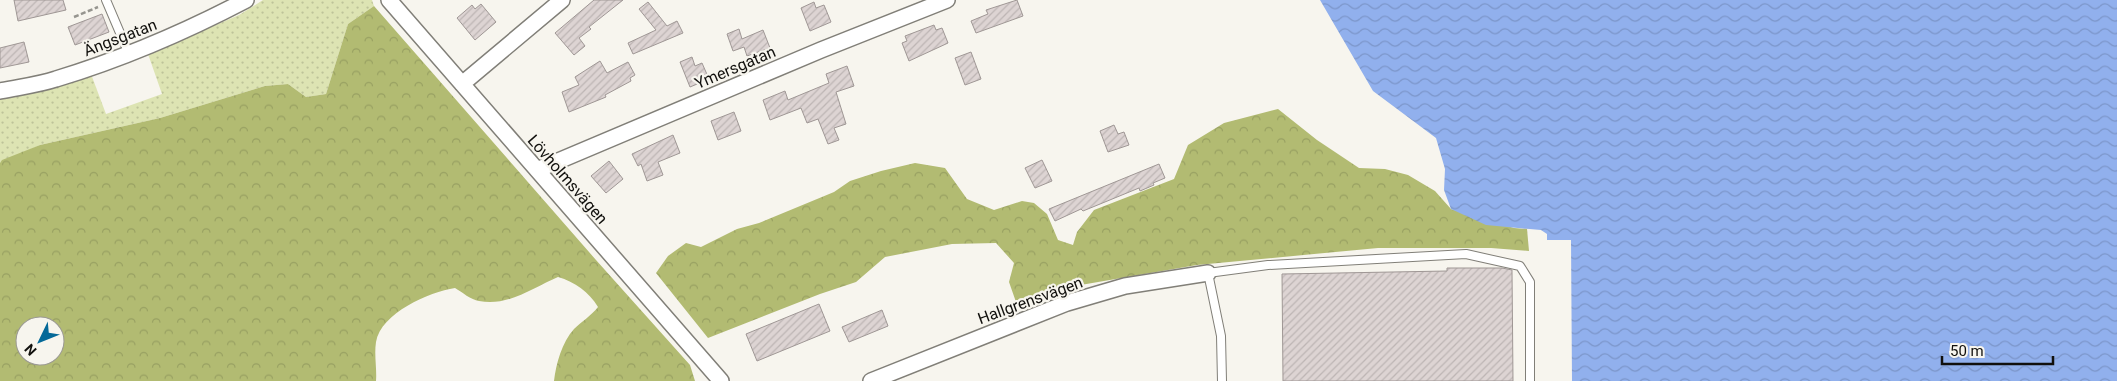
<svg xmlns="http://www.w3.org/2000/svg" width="2117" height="381" font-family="Roboto,sans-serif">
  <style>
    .grass { fill: url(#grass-dots) }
    .forest { fill: url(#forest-crowns); fill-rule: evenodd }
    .water { fill: url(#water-waves) }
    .building { fill: url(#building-hatch); stroke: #9f9795 }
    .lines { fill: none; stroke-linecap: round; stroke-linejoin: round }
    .lane-casing { stroke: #817f78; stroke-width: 10 }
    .street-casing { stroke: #817f78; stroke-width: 18 }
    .path { stroke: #96958f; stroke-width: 2.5; stroke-dasharray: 5 2.5; stroke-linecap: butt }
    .lane { stroke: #fff; stroke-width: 8 }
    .street { stroke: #fff; stroke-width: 15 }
    .labels { text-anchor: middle; stroke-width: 4.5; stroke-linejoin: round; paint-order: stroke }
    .street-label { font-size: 16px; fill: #11100d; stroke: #f7f5ee }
  </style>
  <defs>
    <pattern id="grass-dots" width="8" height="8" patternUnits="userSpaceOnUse" patternTransform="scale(1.25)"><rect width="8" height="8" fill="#dde4b3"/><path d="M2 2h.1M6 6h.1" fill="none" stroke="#bdc399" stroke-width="1.8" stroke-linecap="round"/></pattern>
    <pattern id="forest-crowns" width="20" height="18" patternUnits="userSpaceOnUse" patternTransform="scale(1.25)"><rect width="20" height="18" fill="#b2bb72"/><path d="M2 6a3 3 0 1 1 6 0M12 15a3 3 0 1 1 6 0" fill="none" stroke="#98a062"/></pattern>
    <pattern id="water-waves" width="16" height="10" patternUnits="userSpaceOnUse" patternTransform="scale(1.25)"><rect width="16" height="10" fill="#91b0ed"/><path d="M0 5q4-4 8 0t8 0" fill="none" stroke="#7c96ca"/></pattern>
    <pattern id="building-hatch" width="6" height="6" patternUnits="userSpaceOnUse" patternTransform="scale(1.25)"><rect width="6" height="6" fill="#ddd4d3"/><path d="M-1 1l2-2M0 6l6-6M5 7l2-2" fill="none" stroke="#bdb5b4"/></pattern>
  </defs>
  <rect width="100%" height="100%" fill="#f7f5ee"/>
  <path class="grass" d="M263 0H372L374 6 348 24 326 94 306 97 288 84 265 86 160 118 40 145 0 163V99L42 91 91 74 106 114 162 94 148 54 239 15Z"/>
  <path class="forest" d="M374 6 596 260 690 365 695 381H554C556 364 562 342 574 329 582 321 591 316 598 307 589 292 575 282 558 277 534 287 508 307 479 301 471 300 462 292 455 288 429 292 381 313 376 342 374 355 377 369 376 381H0V163L2 160 40 145 160 118 265 86 288 84 306 97 326 94 348 24ZM25 326H55V356H25Z
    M1278 109 1317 140 1359 168 1385 169 1408 175 1435 191 1451 209 1514 228 1527 229 1529 251 1491 248H1378L1197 265 1069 287 1024 303 1016 302 1009 282 1014 263 996 243 952 244 885 257 856 282 820 294 708 338 656 273 668 256 686 243 701 247 737 229 759 223 834 192 850 181 881 171 915 163 945 168 967 199 994 210 1022 201 1034 203 1047 214 1058 240 1073 245 1077 232 1094 210 1174 179 1188 145 1224 123Z"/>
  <path class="water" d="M1320 0H2117V381H1572L1571 240H1547V234L1541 230 1486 225 1451 209 1444 190 1445 169 1436 138 1373 91Z"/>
  <path class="building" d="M14 0H63L66 10 18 21Z
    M594 0H623L589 27 591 29 579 38 585 46 574 55 555 33Z
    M1017 0 1023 16 976 33 971 21 988 14 986 10Z
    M648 2 667 26 677 21 683 33 633 54 628 43 656 30 639 9Z
    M814 2 816 8 824 5 831 22 810 31 801 8Z
    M481 4 496 22 475 40 457 18 472 5 475 9Z
    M102 14 109 32 75 45 68 27Z
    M934 25 936 30 942 28 948 43 909 61 902 43 907 41 905 36Z
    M739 29 742 39 763 30 770 48 747 56 744 47 733 51 727 34Z
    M24 42 29 62 0 68V48Z
    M971 52 981 79 965 85 955 58Z
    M692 57 695 66 702 63 709 79 690 87 680 62Z
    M600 61 607 73 628 62 635 75 630 78 631 81 605 95 606 97 569 112 562 92 579 85 575 77Z
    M847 66 854 86 836 92 846 124 834 128 839 140 828 144 818 119 807 123 801 108 770 120 763 100 785 91 788 100 829 83 826 74Z
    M734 112 741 131 718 140 711 121Z
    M1114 125 1118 134 1124 132 1129 145 1108 152 1100 131Z
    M673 135 680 153 658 162 663 175 647 181 641 164 638 166 632 154Z
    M1042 160 1052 181 1035 188 1025 168Z
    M609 161 623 179 606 193 591 176Z
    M1159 164 1165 178 1153 183 1154 185 1140 191 1139 188 1083 211 1081 209 1055 221 1049 209Z
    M1447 268H1502L1512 270 1513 381H1283L1282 274 1447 271Z
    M819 304 830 331 757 361 746 334Z
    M882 310 888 326 849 342 842 327Z"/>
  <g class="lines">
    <defs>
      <path id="lane" d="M106 0 129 54
        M1222 381 1221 336 1208 273 1268 265 1466 254 1520 266 1530 282V381"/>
      <path id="street" d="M389 0 721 381
        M462 84 562 0
        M0 91C19 87 38 85 56 79 122 59 185 32 246 0
        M537 170 821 50 947 0
        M871 381 1067 303 1125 286 1208 273"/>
    </defs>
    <use href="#lane" class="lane-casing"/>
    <use href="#street" class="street-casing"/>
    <path class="path" d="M74 17 98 7"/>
    <use href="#lane" class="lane"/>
    <use href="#street" class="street"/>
  </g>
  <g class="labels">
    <g class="street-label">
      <text transform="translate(120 37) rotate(-21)" y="6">Ängsgatan</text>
      <text transform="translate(735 67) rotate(-23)" y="6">Ymersgatan</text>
      <text transform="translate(568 179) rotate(49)" y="6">Lövholmsvägen</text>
      <text transform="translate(1030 300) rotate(-20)" y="6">Hallgrensvägen</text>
    </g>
  </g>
  <g transform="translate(40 341) rotate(227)"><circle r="24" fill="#f7f5ee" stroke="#9b9994"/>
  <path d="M0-4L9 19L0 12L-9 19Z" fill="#056998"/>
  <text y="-8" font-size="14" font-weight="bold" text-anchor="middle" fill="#11100d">N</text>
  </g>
  <path d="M1942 356v8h111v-8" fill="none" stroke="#11100d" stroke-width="2.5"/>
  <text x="1950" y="356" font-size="15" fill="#11100d" stroke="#f7f5ee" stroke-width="4" paint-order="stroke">50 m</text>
</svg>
